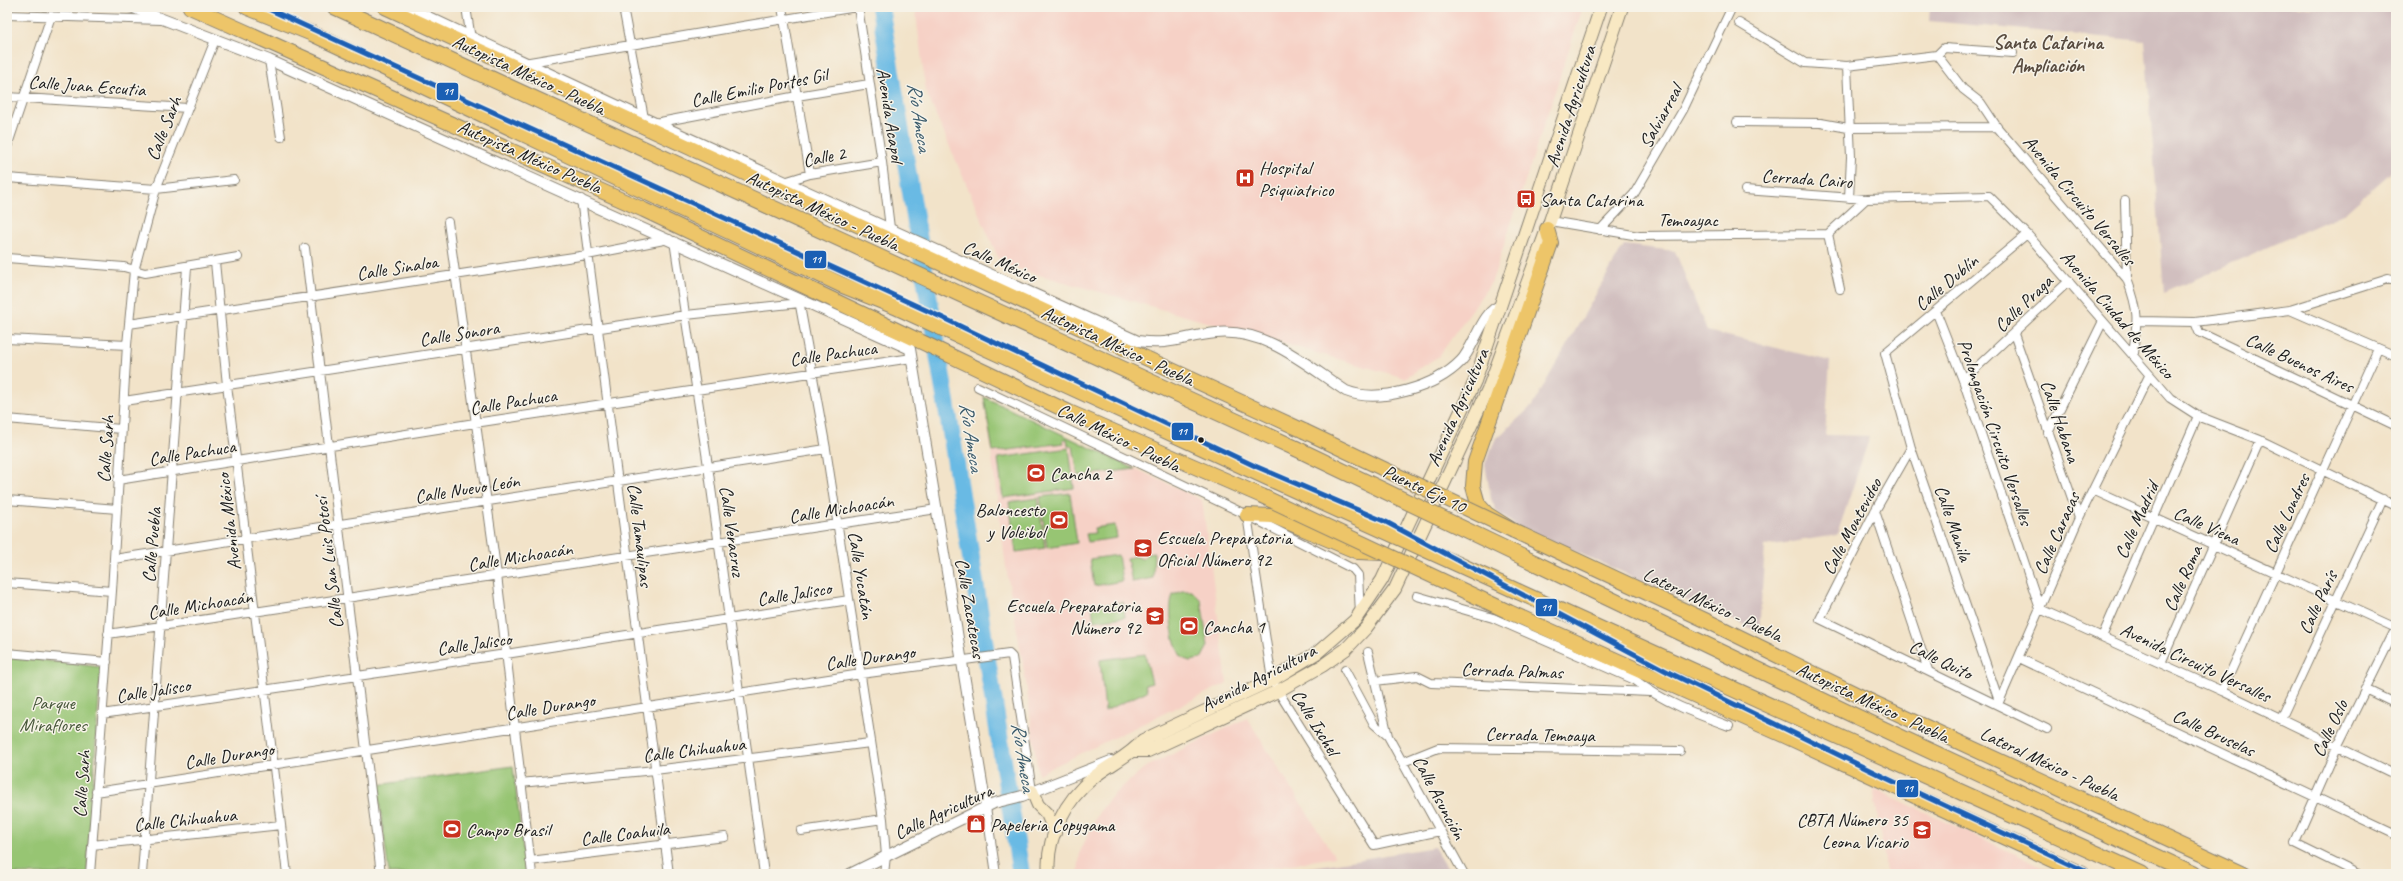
<svg xmlns="http://www.w3.org/2000/svg" width="2403" height="881" font-family="Caveat,sans-serif">
  <style>
    .built { fill: #f6d1c6 }
    .industrial { fill: #d1bfbf }
    .green { fill: #97c573; stroke: #5a7048 }
    .lines { fill: none; stroke-linecap: round; stroke-linejoin: round }
    .river { stroke: #69bae4; stroke-width: 18 }
    .minor-casing { stroke: #878072; stroke-width: 10 }
    .tertiary-casing { stroke: #878072; stroke-width: 12 }
    .secondary-casing { stroke: #878072; stroke-width: 14 }
    .trunk-casing { stroke: #878072; stroke-width: 16 }
    .motorway-casing { stroke: #878072; stroke-width: 17 }
    .minor { stroke: #fff; stroke-width: 8 }
    .tertiary { stroke: #fff; stroke-width: 10 }
    .secondary { stroke: #f8e8c3; stroke-width: 12 }
    .trunk { stroke: #edc569; stroke-width: 14 }
    .motorway { stroke: #edc569; stroke-width: 15 }
    .trunk-bridge-casing { stroke: #878072; stroke-width: 16; stroke-linecap: butt }
    .motorway-bridge-casing { stroke: #878072; stroke-width: 17; stroke-linecap: butt }
    .trunk-bridge { stroke: #edc569; stroke-width: 14 }
    .motorway-bridge { stroke: #edc569; stroke-width: 15 }
    .bus-1-casing { stroke: #f7f3e8; stroke-width: 8 }
    .bus-1 { stroke: #1a5fb4; stroke-width: 5 }
    .bus-dot { fill: #1c1c1c; stroke: #f7f3e8; stroke-width: 1.5 }
    .labels { text-anchor: middle; stroke-width: 3; stroke-linejoin: round; paint-order: stroke }
    .street-label { font-size: 19px; fill: #1c1c1c; stroke: #f7f3e8 }
    .poi-label { font-size: 19px; fill: #1c1c1c; stroke: #f7f3e8; text-anchor: start }
    .park-label { font-size: 19px; fill: #47573a; stroke: #f7f3e8 }
    .neighbourhood-label { font-size: 20px; font-weight: bold; fill: #594c40; stroke: #f7f3e8 }
    .water-label { font-size: 20px; font-style: italic; fill: #3b5b6c; stroke: #f7f3e8 }
    .line-badge { stroke: #f7f3e8; stroke-width: 1.5 }
    .badge-label { font-size: 11px; text-anchor: middle; font-weight: bold; fill: #fff }
  </style>
  <rect width="100%" height="100%" fill="#f7f3e8"/>
  <filter id="ink" filterUnits="userSpaceOnUse"><feTurbulence type="fractalNoise" baseFrequency=".025" numOctaves="2"/><feDisplacementMap in="SourceGraphic" scale="8" xChannelSelector="R" yChannelSelector="G"/><feConvolveMatrix kernelMatrix="1 2 1 2 8 2 1 2 1" color-interpolation-filters="sRGB"/></filter>
  <filter id="wash" filterUnits="userSpaceOnUse"><feTurbulence type="fractalNoise" baseFrequency=".012" numOctaves="4" result="noise"/><feDisplacementMap in="SourceGraphic" scale="16" xChannelSelector="R" yChannelSelector="G"/><feGaussianBlur stdDeviation="0.9" result="paint"/><feColorMatrix in="noise" values="0 0 0 0 0 0 0 0 0 0 0 0 0 0 0 0 0 1.4 0 .05"/><feComposite in="paint" operator="in"/></filter>
  <g filter="url(#wash)">
    <rect width="100%" height="100%" fill="#f2e3c9"/>
    <path class="built" d="M915 7H1583L1492 281 1439 356 1405 378 1001 264 926 92Z
      M984 397 1202 500 1227 683 1038 774 1025 676 1006 567Z
      M1247 718 1335 857 1229 874H1078L1080 852 1086 839 1099 812 1113 795 1144 768Z
      M1873 788 2002 848 2060 874H1887Z"/>
    <path class="industrial" d="M1930 7H2396V168L2345 213 2164 293 2145 41 1929 21Z
      M1624 245 1675 251 1707 331 1830 361 1825 435 1870 436 1837 535 1765 546 1759 632 1515 525 1497 512 1491 499 1485 464 1495 440 1532 406Z
      M1434 847 1451 874H1271Z"/>
    <path class="green" d="M984 397 1135 469 1078 476 1073 446H1068L1067 439H1063L1064 443 993 452Z
      M1069 448 1074 488 1003 498 998 458Z
      M1070 493 1077 543 1047 548 1040 497Z
      M1038 498 1045 548 1016 552 1009 502Z
      M1115 525 1117 538 1088 542 1086 534 1095 533 1094 528Z
      M1154 553 1153 578 1132 582 1127 558 1135 556 1142 559 1147 554Z
      M1118 555 1122 581 1094 586 1090 559Z
      M1182 591H1192L1201 600 1208 646 1201 659 1190 661 1184 659C1173 651 1167 608 1173 595Z
      M1123 602 1125 617 1094 621 1092 607Z
      M1145 654 1152 683 1145 685 1147 691 1105 711 1100 660Z
      M7 656 101 667 87 874H7Z
      M513 766 526 874H389L377 785Z"/>
    <g class="lines">
      <path class="river" d="M880 7 952 438 1021 874"/>
    </g>
  </g>
  <g filter="url(#ink)">
    <g class="lines">
      <defs>
        <path id="minor" d="M466 7 471 39
          M623 7 644 118
          M782 7 810 174
          M858 7 882 162 890 228
          M7 15 161 20
          M1739 23 1805 63 1847 66 1937 55 1944 48 2013 53
          M1937 55 1963 89 1981 103 1997 127 2127 279C2139 311 2138 319 2133 353
          M269 60 281 137
          M524 63 856 7
          M1847 66 1851 157 1849 198
          M7 97 188 108
          M1737 122 1821 123 1848 128 1997 127
          M655 123 797 96 869 84
          M7 147 51 16
          M7 178 156 189 234 180
          M781 183 810 174 882 162
          M1745 190 1866 199 1989 196 2027 234 2170 398 2198 416 2260 440 2396 506
          M581 199 669 874
          M2125 201 2127 279
          M1550 221 1639 236 1828 234
          M448 222 497 575 532 874
          M1600 230 1634 194 1683 110 1732 7
          M1828 234 1840 289
          M1828 234 1866 199
          M674 241 708 466 764 874
          M305 248 381 874
          M7 258 124 267 145 273 238 257
          M215 262 227 385 287 874
          M799 300 826 449 883 819 886 856 884 874
          M2290 310 2396 356
          M1936 311 1963 380 2040 609 2222 691 2396 775
          M2138 321 2195 322 2290 310 2388 279 2396 281
          M2195 322 2199 332 2396 426
          M129 324 587 255 669 239
          M2014 334 2079 518
          M7 339 127 345
          M1963 380 2069 281
          M978 387 1247 515 1353 569 1358 575 1360 614
          M124 401 686 315 800 303
          M7 419 121 429
          M2048 433 2103 321
          M1911 448 1875 511 1820 619 2047 729
          M118 480 475 423 912 358
          M2093 490 2396 628
          M7 500 117 509
          M1875 511 1928 670
          M1247 515 1272 680 1278 691 1374 845 1440 831
          M114 559 826 449
          M7 583 112 591
          M1417 596 1493 618 1635 680C1663 702 1696 714 1729 726
          M108 634 937 509
          M2102 637 2198 416
          M1368 652 1388 736 1464 874
          M7 653 107 662
          M2019 658 2396 835
          M2161 663 2260 440
          M1345 670 1374 724 1388 736
          M1375 681 1417 676 1431 683 1650 692
          M2365 689 2396 704
          M2222 691 2378 349
          M1999 701 1911 448 1885 353 2027 234
          M1999 702 2079 518 2149 376
          M102 714 506 654 849 600
          M2281 719 2383 499
          M1403 762 1438 748 1680 751
          M520 783 655 770 870 743
          M96 792 861 674 1009 654 1012 657 1032 791
          M986 807 996 874
          M801 831 883 819
          M92 845 281 825
          M530 861 725 837
          M90 874 112 591 127 345 134 271 156 189 215 40
          M142 874 187 267
          M2358 874 2295 843 2338 745 2396 628"/>
        <path id="tertiary" d="M131 7 269 60 910 349 986 807
          M407 7 644 118 1138 341C1170 346 1185 336 1216 333 1266 328 1306 365 1346 391 1379 404 1436 387 1461 361 1474 348 1483 309 1501 306
          M850 874 994 803 1022 796 1111 761"/>
        <path id="secondary" d="M1134 751H1148L1278 691 1322 666 1346 649 1366 628 1395 589 1489 387 1550 221 1622 7
          M1032 791 1038 805 1047 814 1055 833
          M1049 874C1045 838 1066 799 1094 777 1110 764 1130 756 1143 740L1272 680 1318 652 1355 620 1382 580 1475 381 1601 7"/>
        <path id="trunk" d="M190 7 644 210 1069 412 1262 496
          M385 7 1304 431
          M1547 229 1551 243 1475 462 1473 486 1478 504 1487 514 1514 531 1705 620 1868 700 2244 874
          M1247 515 1273 516 1358 552 1383 553
          M1509 612 1783 735 2083 874"/>
        <path id="motorway" d="M247 7 311 33 842 285 894 306 1275 481
          M335 7 1295 448
          M1537 564 1851 714 2194 874
          M1519 592 2142 874"/>
      </defs>
      <use href="#minor" class="minor-casing"/>
      <use href="#tertiary" class="tertiary-casing"/>
      <use href="#secondary" class="secondary-casing"/>
      <use href="#trunk" class="trunk-casing"/>
      <use href="#motorway" class="motorway-casing"/>
      <use href="#minor" class="minor"/>
      <use href="#tertiary" class="tertiary"/>
      <use href="#secondary" class="secondary"/>
      <use href="#trunk" class="trunk"/>
      <use href="#motorway" class="motorway"/>
      <defs>
        <path id="trunk-bridge" d="M1304 431 1514 531
          M1262 496 1509 612"/>
        <path id="motorway-bridge" d="M1295 448 1537 564
          M1275 481 1519 592"/>
      </defs>
      <use href="#trunk-bridge" class="trunk-bridge-casing"/>
      <use href="#motorway-bridge" class="motorway-bridge-casing"/>
      <use href="#trunk-bridge" class="trunk-bridge"/>
      <use href="#motorway-bridge" class="motorway-bridge"/>
      <defs>
        <path id="bus-1" d="M264 7 941 317 1255 466 1386 522 1670 673 1886 778 2091 874"/>
      </defs>
      <use href="#bus-1" class="bus-1-casing"/>
      <use href="#bus-1" class="bus-1"/>
    </g>
  </g>
  <defs>
    <symbol id="hospital-square" viewBox="-11 -11 22 22"><rect x="-9" y="-9" width="18" height="18" rx="4" fill="#c8321e" stroke="#f7f3e8"/><path d="M-5-5h3v3.5h4V-5h3V5h-3V1.5h-4V5h-3Z" fill="#fff"/></symbol>
    <symbol id="bus-square" viewBox="-11 -11 22 22"><rect x="-9" y="-9" width="18" height="18" rx="4" fill="#c8321e" stroke="#f7f3e8"/><path d="M-5-6H5V4H4V6H2V4H-2V6H-4V4H-5ZM-3.5-4V0h7V-4ZM-3.5 1.2v1.5H-2V1.2ZM2 1.2v1.5H3.5V1.2Z" fill="#fff"/></symbol>
    <symbol id="stadium-square" viewBox="-11 -11 22 22"><rect x="-9" y="-9" width="18" height="18" rx="4" fill="#c8321e" stroke="#f7f3e8"/><path d="M0-5a6.5 5 0 1 0 0 10a6.5 5 0 1 0 0-10ZM-3.5-1.8h7v3.6h-7Z" fill="#fff"/></symbol>
    <symbol id="university-square" viewBox="-11 -11 22 22"><rect x="-9" y="-9" width="18" height="18" rx="4" fill="#c8321e" stroke="#f7f3e8"/><path d="M0-5L7-2L0 1L-7-2ZM-4 1L0 2.5L4 1V4Q0 6-4 4Z" fill="#fff"/></symbol>
    <symbol id="school-square" viewBox="-11 -11 22 22"><rect x="-9" y="-9" width="18" height="18" rx="4" fill="#c8321e" stroke="#f7f3e8"/><path d="M0-5L7-2L0 1L-7-2ZM-4 1L0 2.5L4 1V4Q0 6-4 4Z" fill="#fff"/></symbol>
    <symbol id="shop-square" viewBox="-11 -11 22 22"><rect x="-9" y="-9" width="18" height="18" rx="4" fill="#c8321e" stroke="#f7f3e8"/><path d="M-5-2.5h2.3a2.7 3.5 0 0 1 5.4 0H5L5.5 6h-11ZM-1.5-2.5h3a1.5 2.3 0 0 0-3 0Z" fill="#fff"/></symbol>
  </defs>
  <g fill-rule="evenodd">
    <use href="#hospital-square" x="1234" y="167" width="22" height="22"/>
    <use href="#bus-square" x="1515" y="188" width="22" height="22"/>
    <use href="#stadium-square" x="1025" y="462" width="22" height="22"/>
    <use href="#stadium-square" x="1048" y="509" width="22" height="22"/>
    <use href="#university-square" x="1132" y="537" width="22" height="22"/>
    <use href="#school-square" x="1144" y="605" width="22" height="22"/>
    <use href="#stadium-square" x="1178" y="615" width="22" height="22"/>
    <use href="#shop-square" x="965" y="813" width="22" height="22"/>
    <use href="#stadium-square" x="441" y="818" width="22" height="22"/>
    <use href="#university-square" x="1911" y="819" width="22" height="22"/>
  </g>
  <circle class="bus-dot" cx="1201" cy="440" r="3.5"/>
  <g class="labels">
    <g class="street-label">
      <text transform="translate(529 74) rotate(25)" y="7">Autopista México - Puebla</text>
      <text transform="translate(87 85) rotate(4)" y="7">Calle Juan Escutia</text>
      <text transform="translate(759 87) rotate(-11)" y="7">Calle Emilio Portes Gil</text>
      <text transform="translate(1570 106) rotate(-72)" y="7">Avenida Agricultura</text>
      <text transform="translate(891 115) rotate(81)" y="7">Avenida Acapol</text>
      <text transform="translate(1660 116) rotate(-61)" y="7">Salviarreal</text>
      <text transform="translate(163 128) rotate(-68)" y="7">Calle Sarh</text>
      <text transform="translate(530 156) rotate(24)" y="7">Autopista México Puebla</text>
      <text transform="translate(824 156) rotate(-11)" y="7">Calle 2</text>
      <text transform="translate(1807 178) rotate(4)" y="7">Cerrada Cairo</text>
      <text transform="translate(2080 200) rotate(50)" y="7">Avenida Circuito Versalles</text>
      <text transform="translate(823 210) rotate(25)" y="7">Autopista México - Puebla</text>
      <text x="1688" y="226">Temoayac</text>
      <text transform="translate(1000 261) rotate(24)" y="7">Calle México</text>
      <text transform="translate(397 267) rotate(-9)" y="7">Calle Sinaloa</text>
      <text transform="translate(1946 282) rotate(-40)" y="7">Calle Dublín</text>
      <text transform="translate(2023 303) rotate(-44)" y="7">Calle Praga</text>
      <text transform="translate(2118 314) rotate(49)" y="7">Avenida Ciudad de México</text>
      <text transform="translate(459 333) rotate(-9)" y="7">Calle Sonora</text>
      <text transform="translate(1118 345) rotate(25)" y="7">Autopista México - Puebla</text>
      <text transform="translate(833 353) rotate(-8)" y="7">Calle Pachuca</text>
      <text transform="translate(2300 362) rotate(25)" y="7">Calle Buenos Aires</text>
      <text transform="translate(513 401) rotate(-9)" y="7">Calle Pachuca</text>
      <text transform="translate(1457 407) rotate(-66)" y="7">Avenida Agricultura</text>
      <text transform="translate(2061 421) rotate(71)" y="7">Calle Habana</text>
      <text transform="translate(1996 432) rotate(71)" y="7">Prolongación Circuito Versalles</text>
      <text transform="translate(1119 437) rotate(26)" y="7">Calle México - Puebla</text>
      <text transform="translate(105 449) rotate(-86)" y="7">Calle Sarh</text>
      <text transform="translate(192 452) rotate(-9)" y="7">Calle Pachuca</text>
      <text transform="translate(467 488) rotate(-9)" y="7">Calle Nuevo León</text>
      <text transform="translate(1425 488) rotate(25)" y="7">Puente Eje 10</text>
      <text transform="translate(841 508) rotate(-9)" y="7">Calle Michoacán</text>
      <text transform="translate(2286 513) rotate(-65)" y="7">Calle Londres</text>
      <text transform="translate(2136 520) rotate(-66)" y="7">Calle Madrid</text>
      <text transform="translate(228 522) rotate(-97)" y="7">Avenida México</text>
      <text transform="translate(1954 523) rotate(71)" y="7">Calle Manila</text>
      <text transform="translate(2207 525) rotate(24)" y="7">Calle Viena</text>
      <text transform="translate(1851 526) rotate(-62)" y="7">Calle Montevideo</text>
      <text transform="translate(733 531) rotate(82)" y="7">Calle Veracruz</text>
      <text transform="translate(2056 533) rotate(-66)" y="7">Calle Caracas</text>
      <text transform="translate(641 535) rotate(83)" y="7">Calle Tamaulipas</text>
      <text transform="translate(151 545) rotate(-85)" y="7">Calle Puebla</text>
      <text transform="translate(520 556) rotate(-9)" y="7">Calle Michoacán</text>
      <text transform="translate(328 563) rotate(-97)" y="7">Calle San Luis Potosí</text>
      <text transform="translate(862 575) rotate(81)" y="7">Calle Yucatán</text>
      <text transform="translate(2182 578) rotate(-66)" y="7">Calle Roma</text>
      <text transform="translate(794 593) rotate(-9)" y="7">Calle Jalisco</text>
      <text transform="translate(2317 602) rotate(-65)" y="7">Calle París</text>
      <text transform="translate(200 604) rotate(-9)" y="7">Calle Michoacán</text>
      <text transform="translate(1713 604) rotate(25)" y="7">Lateral México - Puebla</text>
      <text transform="translate(971 608) rotate(80)" y="7">Calle Zacatecas</text>
      <text transform="translate(474 643) rotate(-8)" y="7">Calle Jalisco</text>
      <text transform="translate(870 657) rotate(-8)" y="7">Calle Durango</text>
      <text transform="translate(1941 659) rotate(26)" y="7">Calle Quito</text>
      <text transform="translate(2196 662) rotate(25)" y="7">Avenida Circuito Versalles</text>
      <text transform="translate(1512 670) rotate(2)" y="7">Cerrada Palmas</text>
      <text transform="translate(1258 677) rotate(-27)" y="7">Avenida Agricultura</text>
      <text transform="translate(153 690) rotate(-9)" y="7">Calle Jalisco</text>
      <text transform="translate(1873 702) rotate(25)" y="7">Autopista México - Puebla</text>
      <text transform="translate(550 706) rotate(-9)" y="7">Calle Durango</text>
      <text transform="translate(1316 722) rotate(58)" y="7">Calle Ixchel</text>
      <text transform="translate(2329 728) rotate(-65)" y="7">Calle Oslo</text>
      <text transform="translate(2214 732) rotate(25)" y="7">Calle Bruselas</text>
      <text transform="translate(1540 734) rotate(1)" y="7">Cerrada Temoaya</text>
      <text transform="translate(694 749) rotate(-7)" y="7">Calle Chihuahua</text>
      <text transform="translate(229 755) rotate(-9)" y="7">Calle Durango</text>
      <text transform="translate(2050 763) rotate(25)" y="7">Lateral México - Puebla</text>
      <text transform="translate(81 784) rotate(-86)" y="7">Calle Sarh</text>
      <text transform="translate(1440 797) rotate(62)" y="7">Calle Asunción</text>
      <text transform="translate(943 811) rotate(-25)" y="7">Calle Agricultura</text>
      <text transform="translate(185 819) rotate(-6)" y="7">Calle Chihuahua</text>
      <text transform="translate(625 833) rotate(-7)" y="7">Calle Coahuila</text>
    </g>
    <g class="poi-label">
      <text x="1259" y="174">Hospital<tspan x="1259" dy="22">Psiquiatrico</tspan></text>
      <text x="1540" y="206">Santa Catarina</text>
      <text x="1050" y="480">Cancha 2</text>
      <text x="1045" y="516" text-anchor="end">Baloncesto<tspan x="1045" dy="22">y Voleibol</tspan></text>
      <text x="1157" y="544">Escuela Preparatoria<tspan x="1157" dy="22">Oficial Número 92</tspan></text>
      <text x="1141" y="612" text-anchor="end">Escuela Preparatoria<tspan x="1141" dy="22">Número 92</tspan></text>
      <text x="1203" y="633">Cancha 1</text>
      <text x="1908" y="826" text-anchor="end">CBTA Número 35<tspan x="1908" dy="22">Leona Vicario</tspan></text>
      <text x="990" y="831">Papeleria Copygama</text>
      <text x="466" y="836">Campo Brasil</text>
    </g>
    <g class="park-label">
      <text x="53" y="709">Parque<tspan x="53" dy="22">Miraflores</tspan></text>
    </g>
    <g class="neighbourhood-label">
      <text x="2048" y="49">Santa Catarina<tspan x="2048" dy="23">Ampliación</tspan></text>
    </g>
    <g class="water-label">
      <text transform="translate(920 117) rotate(81)" y="7">Río Ameca</text>
      <text transform="translate(972 437) rotate(81)" y="7">Río Ameca</text>
      <text transform="translate(1024 757) rotate(81)" y="7">Río Ameca</text>
    </g>
  </g>
  <g class="line-badge">
    <rect x="436" y="82" width="23" height="19" rx="4" fill="#1a5fb4"/>
    <rect x="804" y="250" width="23" height="19" rx="4" fill="#1a5fb4"/>
    <rect x="1171" y="422" width="23" height="19" rx="4" fill="#1a5fb4"/>
    <rect x="1535" y="598" width="23" height="19" rx="4" fill="#1a5fb4"/>
    <rect x="1896" y="779" width="23" height="19" rx="4" fill="#1a5fb4"/>
  </g>
  <g class="badge-label">
    <text x="448" y="95">11</text>
    <text x="816" y="263">11</text>
    <text x="1182" y="435">11</text>
    <text x="1546" y="611">11</text>
    <text x="1908" y="792">11</text>
  </g>
  <rect width="2403" height="881" fill="none" stroke="#f7f3e8" stroke-width="24"/>
</svg>
